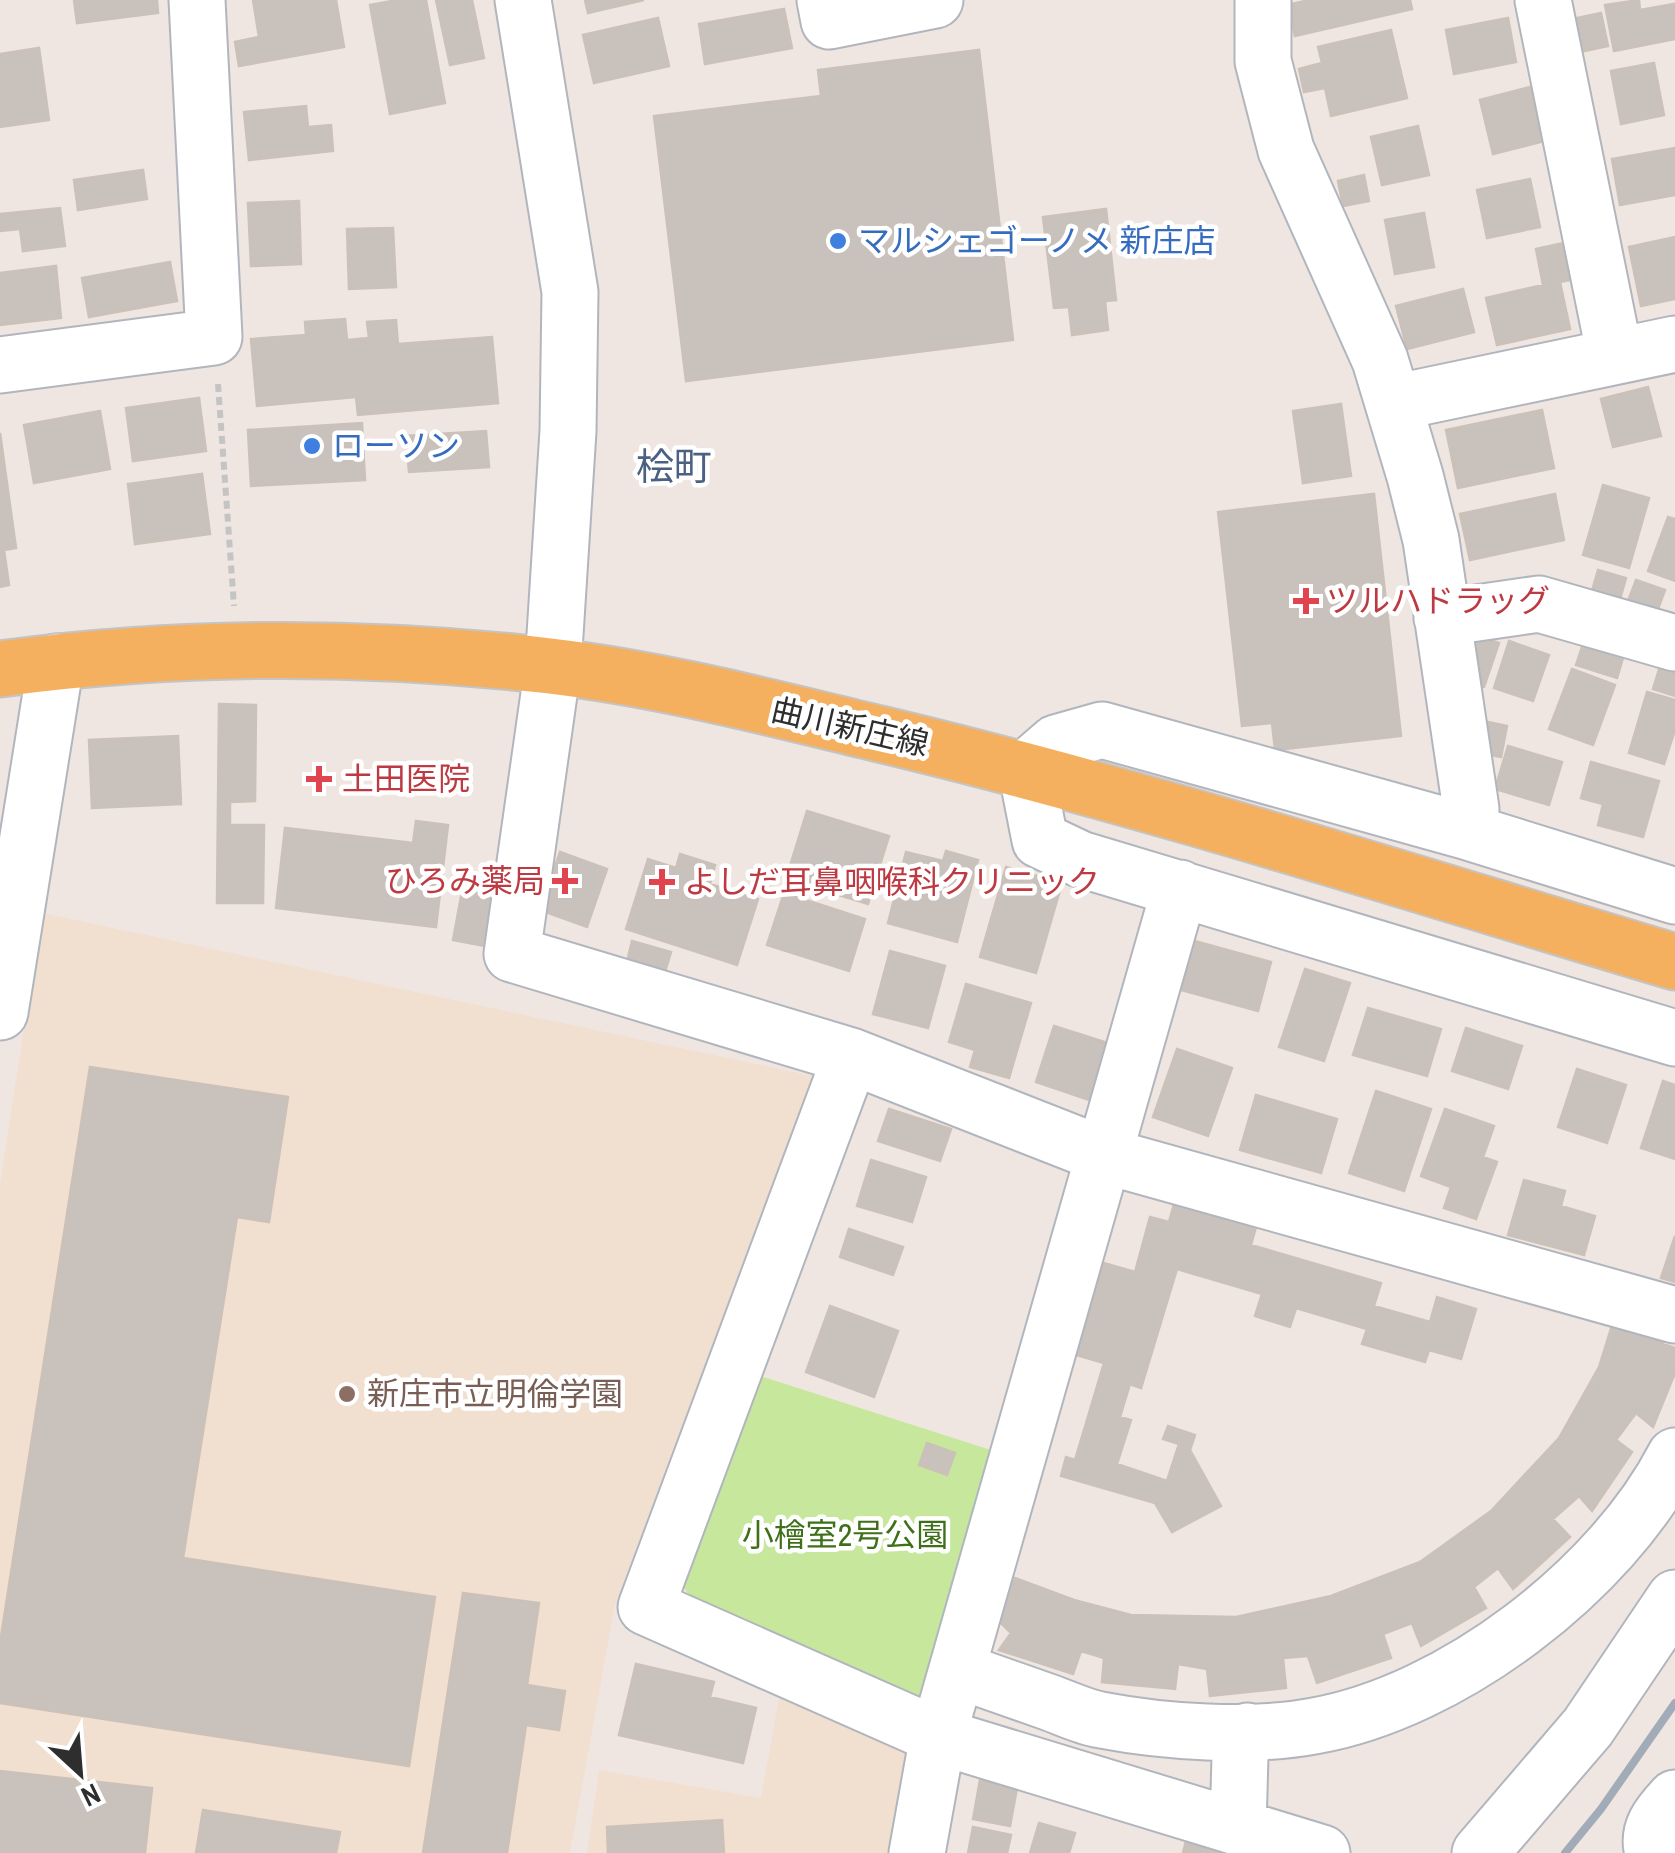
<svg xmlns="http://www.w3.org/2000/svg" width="1675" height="1853" font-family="'Archivo Narrow','Noto Sans JP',sans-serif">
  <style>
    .education { fill: #f1dfd0 }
    .green { fill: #c6e79c }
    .building { fill: #c8c1bc; stroke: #cbc1b9; stroke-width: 2.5 }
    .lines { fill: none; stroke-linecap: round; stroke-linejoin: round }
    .minor-casing { stroke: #b1b6be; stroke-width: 59 }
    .major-casing { stroke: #c4c4c4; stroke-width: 59 }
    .path { stroke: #c4c4c4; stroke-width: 6; stroke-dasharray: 8 5; stroke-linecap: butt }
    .minor { stroke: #fff; stroke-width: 55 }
    .major { stroke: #f5b05f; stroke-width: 55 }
    .rail { stroke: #a2abb8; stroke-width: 8 }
    .shop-dot { fill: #3f7fe0; stroke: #fff; stroke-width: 4 }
    .health-dot { fill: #e0444e; stroke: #fff; stroke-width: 4 }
    .education-dot { fill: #8d6e63; stroke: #fff; stroke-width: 4 }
    .labels { text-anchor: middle; stroke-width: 9; stroke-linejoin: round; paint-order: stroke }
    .shop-label { font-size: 32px; fill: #366cbe; stroke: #fff; text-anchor: start }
    .health-label { font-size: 32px; fill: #be3a42; stroke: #fff; text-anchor: start }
    .street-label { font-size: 32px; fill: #2e2e2e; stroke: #fff }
    .education-label { font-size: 32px; fill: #785e54; stroke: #fff; text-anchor: start }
    .park-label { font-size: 32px; fill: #3f7019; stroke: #fff }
    .quarter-label { font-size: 38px; fill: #4c6181; stroke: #fff }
  </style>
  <rect width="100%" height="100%" fill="#efe6e1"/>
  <path class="education" d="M42 913 813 1076 615 1604 570 1853H0V1184Z
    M780 1693 896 1732 909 1760 892 1853H587L599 1770 761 1798Z"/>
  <path class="green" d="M748 1372 1000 1453 936 1687 908 1702 697 1605 677 1579Z"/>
  <path class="building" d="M74 0H157L158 13 77 23Z
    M253 0H336L344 47 239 66 235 42 259 37Z
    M397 0H426L445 103 390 114 370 5Z
    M436 0H472L484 58 450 65Z
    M585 0H644L588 13Z
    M1309 0H1410L1412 9 1295 36 1288 5Z
    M1639 0 1640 10 1674 4 1675 39 1614 51 1605 5Z
    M784 9 792 48 705 64 699 24Z
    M1601 13 1608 46 1575 53 1568 20Z
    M658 18 669 66 594 83 583 35Z
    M1508 18 1516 62 1454 74 1446 30Z
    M1391 30 1407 98 1331 116 1325 88 1304 92 1299 69 1322 63 1318 47Z
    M39 48 49 120 0 127V54Z
    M979 50 1013 340 686 381 654 116 821 96 818 70Z
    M1654 63 1664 115 1621 124 1611 71Z
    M1530 87 1544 141 1493 154 1480 100Z
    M306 106 308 127 331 125 333 151 249 160 244 112Z
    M1418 126 1429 175 1382 185 1371 137Z
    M1675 148V195L1620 205 1612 159Z
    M143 170 147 199 78 210 74 180Z
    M1364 175 1369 201 1343 206 1338 181Z
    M1530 179 1540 227 1487 238 1477 190Z
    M299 201 301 264 251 266 248 203Z
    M60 208 65 246 23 251 20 229 0 231V214Z
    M1106 209 1116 300 1105 301 1108 330 1072 335 1069 307 1054 308 1043 217Z
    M1424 213 1434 267 1395 274 1385 220Z
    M393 228 396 287 349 289 347 229Z
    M1675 237V299L1641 306 1629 247Z
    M1573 241 1580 278 1560 282 1570 329 1497 345 1486 298 1543 285 1536 249Z
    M170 262 177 301 89 317 82 278Z
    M56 266 61 318 0 325V273Z
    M1463 289 1474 332 1407 349 1396 306Z
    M345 319 347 340 369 338 367 322 396 320 398 344 492 337 498 403 358 415 356 397 257 406 251 339 306 335 305 322Z
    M1648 387 1661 436 1613 447 1601 399Z
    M199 398 206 451 133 461 126 408Z
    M1341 404 1351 476 1303 483 1293 411Z
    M1542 410 1554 468 1458 488 1446 430Z
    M100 411 110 469 34 483 24 425Z
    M362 423 365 480 251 486 248 430Z
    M486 431 489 467 409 472 406 436Z
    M0 433 16 548 4 550 9 585 0 587Z
    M202 474 210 534 135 544 128 484Z
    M1603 485 1649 498 1629 568 1583 555Z
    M1374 494 1401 736 1275 750 1272 723 1242 726 1218 512Z
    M1555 494 1564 540 1470 560 1460 514Z
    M1668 517 1675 519V581L1648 571Z
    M1598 570 1626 578 1618 606 1590 598Z
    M1636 580 1665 590 1654 620 1625 609Z
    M1476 635 1499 643 1484 687 1462 679Z
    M1585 638 1625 651 1617 678 1576 665Z
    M1509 641 1549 655 1533 701 1494 688Z
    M1661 663 1675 667V696L1653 689Z
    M1572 669 1615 685 1593 745 1549 729Z
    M1647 692 1675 700V730L1664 764 1629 753Z
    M219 704 256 705 255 801 230 802V825H264L263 903H217Z
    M1483 721 1507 726 1501 757 1476 752Z
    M178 736 181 804 92 808 89 740Z
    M1508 746 1562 762 1549 805 1495 789Z
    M1591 762 1659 781 1643 837 1598 825 1603 804 1581 798Z
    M807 811 889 836 868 904 786 879Z
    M416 821 448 825 436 927 276 908 285 828 413 843Z
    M946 851 978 860 957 942 888 923 906 852 943 861Z
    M560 852 607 869 587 927 540 910Z
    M680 854 715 865 710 884 758 899 737 965 626 929 648 859 676 868Z
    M1006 867 1062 883 1036 973 980 957Z
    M463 886 494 891 485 946 453 940Z
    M784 893 865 919 849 971 767 945Z
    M1191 940 1271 962 1258 1011 1177 989Z
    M632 941 671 952 665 972 627 962Z
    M890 951 945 966 928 1028 873 1014Z
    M1305 969 1350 983 1324 1061 1279 1047Z
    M966 984 1031 1003 1009 1078 970 1067 975 1050 949 1042Z
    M1368 1008 1441 1029 1427 1076 1353 1055Z
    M1054 1026 1108 1043 1089 1100 1036 1082Z
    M1466 1028 1522 1046 1508 1089 1452 1071Z
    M1177 1049 1232 1068 1208 1136 1153 1117Z
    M90 1067 288 1097 269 1222 237 1217 183 1558 435 1597 409 1766 0 1703V1643Z
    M1577 1069 1626 1085 1607 1143 1558 1127Z
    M1663 1081 1675 1085V1159L1641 1148Z
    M1376 1091 1431 1109 1404 1191 1349 1173Z
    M1256 1095 1337 1119 1321 1173 1240 1150Z
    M889 1109 951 1129 940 1161 878 1141Z
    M1445 1109 1494 1126 1483 1157 1497 1162 1476 1219 1444 1208 1451 1187 1421 1176Z
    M871 1160 926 1177 912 1222 857 1206Z
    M1524 1180 1565 1191 1561 1206 1595 1216 1584 1255 1508 1235Z
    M1185 1199 1258 1220 1251 1245 1381 1283 1374 1306 1430 1322 1437 1297 1476 1309 1461 1359 1429 1350 1425 1362 1362 1344 1367 1329 1296 1308 1290 1327 1255 1316 1262 1294 1177 1269 1141 1388 1130 1384 1120 1417 1131 1420 1117 1464 1167 1481 1179 1444 1163 1439 1168 1426 1195 1435 1190 1450 1221 1506 1172 1532 1155 1503 1061 1476 1066 1457 1075 1460 1104 1363 1076 1355 1104 1263 1135 1272 1150 1217 1169 1222 1174 1204 1182 1206Z
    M849 1229 903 1247 893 1275 840 1257Z
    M1675 1236V1282L1661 1278Z
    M830 1306 898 1331 874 1397 806 1372Z
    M1614 1319 1667 1333 1663 1344 1675 1348V1373L1653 1427 1636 1413 1616 1440 1632 1452 1592 1511 1579 1496 1553 1519 1570 1537 1513 1589 1498 1568 1474 1587 1486 1608 1421 1646 1412 1623 1383 1634 1391 1658 1317 1683 1308 1656 1283 1658 1286 1688 1210 1696 1207 1669 1178 1664 1175 1689 1102 1682 1104 1658 1081 1651 1073 1674 999 1650 1011 1633 997 1619 1015 1578 1074 1600 1131 1615 1236 1617 1331 1596 1420 1562 1491 1511 1559 1438 1599 1367Z
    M927 1443 955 1453 947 1475 919 1465Z
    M463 1593 539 1603 527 1685 565 1691 559 1730 526 1725 507 1853H423Z
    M636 1664 714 1682 710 1697 756 1708 743 1763 619 1735Z
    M0 1771 152 1788 145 1853H0Z
    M980 1780 1017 1788 1010 1826 973 1819Z
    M203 1810 340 1832 336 1853H196Z
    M722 1820 724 1853H608L607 1827Z
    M1039 1823 1075 1833 1069 1853H1030Z
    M973 1827 1011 1835 1007 1853H968Z
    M1186 1841 1238 1853H1183Z"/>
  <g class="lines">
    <defs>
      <path id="minor" d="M523 0 570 292 568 431 553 666 512 954 851 1056 1106 1156 1675 1315
        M825 0 829 21 935 0
        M1263 0V61L1286 150 1380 360 1415 476 1431 540 1471 809 1465 831
        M1543 0 1615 356
        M0 365 214 337 197 0
        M1393 403 1675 344
        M1442 618 1539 604 1675 643
        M1675 896 1465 831 1102 730 1056 743 1026 769 1040 840 1080 859 1675 1038
        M0 1012 56 662
        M851 1056 646 1607 938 1736 1322 1853
        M957 1670C989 1681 1020 1692 1051 1703 1067 1709 1084 1717 1101 1720 1164 1732 1250 1738 1314 1726 1452 1702 1611 1580 1675 1456
        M1238 1828 1240 1756 1247 1731
        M917 1853 938 1736 1180 888
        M1480 1853 1588 1727 1675 1598
        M1653 1853C1646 1830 1660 1814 1675 1798"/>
      <path id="major" d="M0 669C181 645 369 645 550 666 661 679 771 708 880 734 1148 798 1411 883 1675 962"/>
    </defs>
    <use href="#minor" class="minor-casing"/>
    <use href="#major" class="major-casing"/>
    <path class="path" d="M218 384 234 606"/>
    <use href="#minor" class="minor"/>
    <use href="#major" class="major"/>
    <path class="rail" d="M1565 1853 1601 1809 1675 1703"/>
  </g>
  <g class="shop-dot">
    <circle cx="838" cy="241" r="10"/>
    <circle cx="312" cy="446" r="10"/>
  </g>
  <g class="health-dot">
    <path d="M1301 586h10v10h10v10h-10v10h-10v-10h-10v-10h10z"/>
    <path d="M314 764h10v10h10v10h-10v10h-10v-10h-10v-10h10z"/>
    <path d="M560 866h10v10h10v10h-10v10h-10v-10h-10v-10h10z"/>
    <path d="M657 867h10v10h10v10h-10v10h-10v-10h-10v-10h10z"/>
  </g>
  <circle class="education-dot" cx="347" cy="1394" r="10"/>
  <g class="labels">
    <g class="shop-label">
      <text x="858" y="252">マルシェゴーノメ 新庄店</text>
      <text x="332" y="457">ローソン</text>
    </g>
    <g class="health-label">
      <text x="1326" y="612">ツルハドラッグ</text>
      <text x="342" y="790">土田医院</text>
      <text x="545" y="892" text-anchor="end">ひろみ薬局</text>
      <text x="684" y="893">よしだ耳鼻咽喉科クリニック</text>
    </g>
    <g class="street-label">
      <text transform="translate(850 727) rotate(13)" y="11">曲川新庄線</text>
    </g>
    <g class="education-label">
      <text x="367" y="1405">新庄市立明倫学園</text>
    </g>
    <g class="park-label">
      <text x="845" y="1546">小檜室2号公園</text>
    </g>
    <g class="quarter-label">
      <text x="674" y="480">桧町</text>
    </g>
  </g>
  <g transform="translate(80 1773) rotate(154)" stroke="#ffffff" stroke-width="8" paint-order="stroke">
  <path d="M0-8L18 38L0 25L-18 38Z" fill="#2e2e2e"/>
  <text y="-15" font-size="28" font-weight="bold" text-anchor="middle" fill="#2e2e2e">N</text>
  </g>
</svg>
